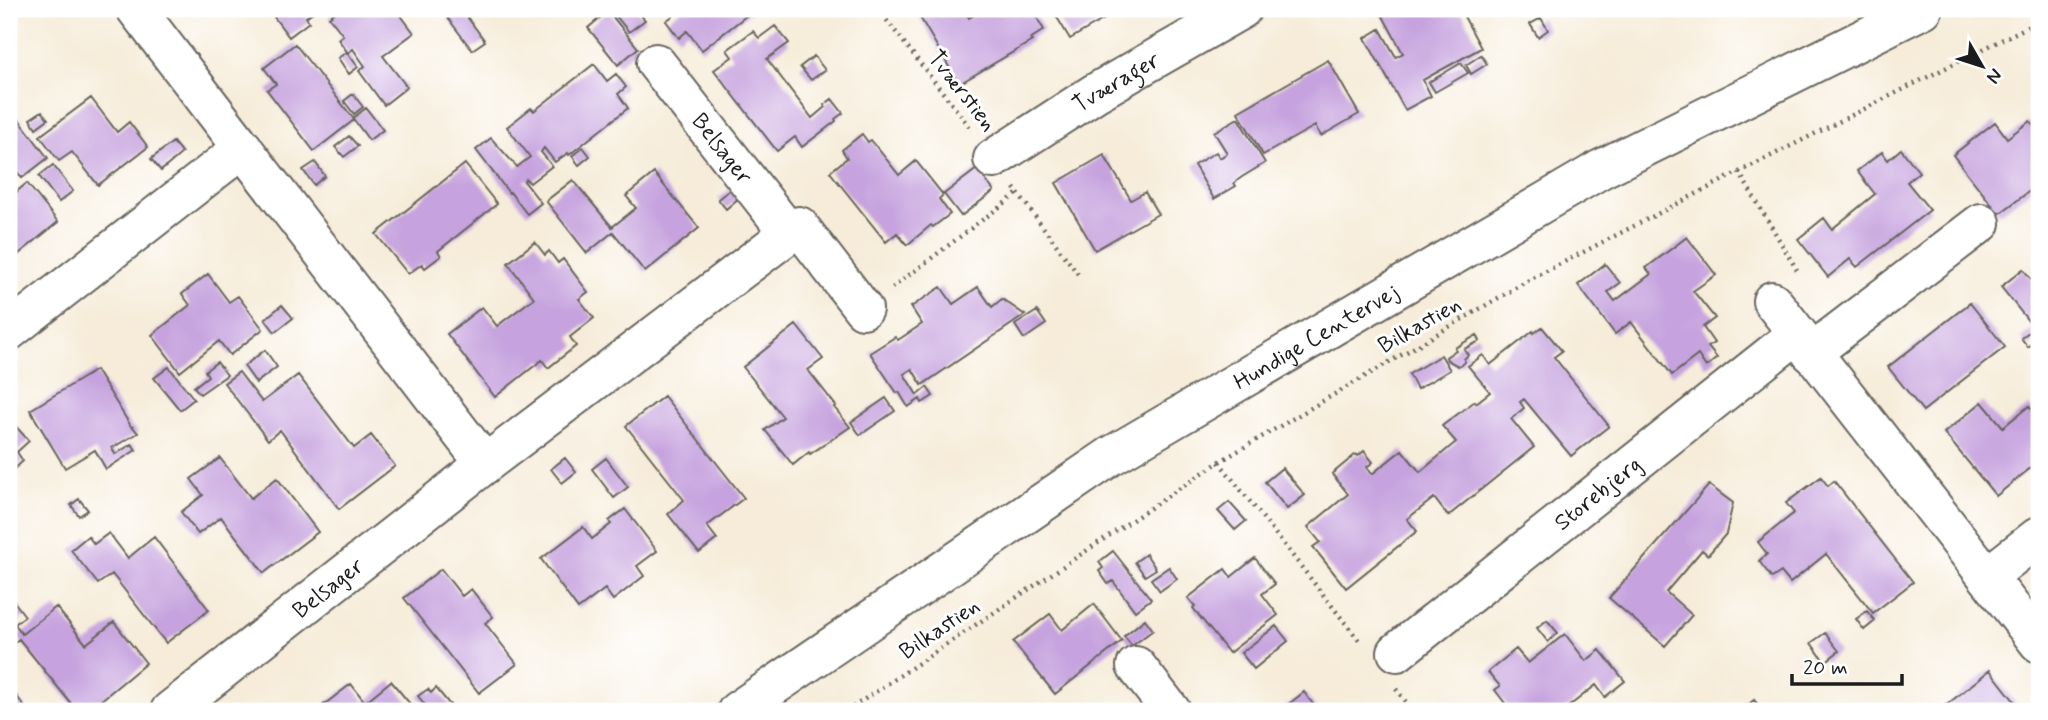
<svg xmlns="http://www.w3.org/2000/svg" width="2048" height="720" font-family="Mynerve,sans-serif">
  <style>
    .building { fill: #c6a3de }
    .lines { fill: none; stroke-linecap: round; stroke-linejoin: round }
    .minor-casing { stroke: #68655e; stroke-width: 42 }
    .path { stroke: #68655e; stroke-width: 4.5; stroke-dasharray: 2 5; stroke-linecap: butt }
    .minor { stroke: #fff; stroke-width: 38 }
    .labels { text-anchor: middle; stroke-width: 6; stroke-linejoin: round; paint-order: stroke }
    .street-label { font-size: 23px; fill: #1c1c1c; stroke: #fff }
  </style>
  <rect width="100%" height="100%" fill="#fff"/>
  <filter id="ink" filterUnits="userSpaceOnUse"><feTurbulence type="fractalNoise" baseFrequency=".0143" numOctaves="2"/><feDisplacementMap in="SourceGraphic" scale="14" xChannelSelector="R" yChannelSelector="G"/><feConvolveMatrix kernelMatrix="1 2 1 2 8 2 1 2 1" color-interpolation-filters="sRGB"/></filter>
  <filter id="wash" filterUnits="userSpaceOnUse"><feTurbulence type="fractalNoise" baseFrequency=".00686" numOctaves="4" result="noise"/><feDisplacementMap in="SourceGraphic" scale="28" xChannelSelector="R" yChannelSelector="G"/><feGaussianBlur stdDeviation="1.57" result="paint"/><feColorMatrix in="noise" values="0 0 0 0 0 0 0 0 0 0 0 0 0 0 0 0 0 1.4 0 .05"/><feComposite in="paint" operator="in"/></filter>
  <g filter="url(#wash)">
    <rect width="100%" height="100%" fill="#f6ecd9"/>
    <g id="blocks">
      <path class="building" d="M268 9H317L306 17 309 22 289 37Z
        M339 9H396L414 33 383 56 407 87 384 105 359 71 365 66 353 49 348 53 338 39 343 35 329 17Z
        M441 9H461L485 41 472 50Z
        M610 9H636L645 20 629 32Z
        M682 9H755L702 50 687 31 679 38 666 21Z
        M927 9H964L969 18 985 9H1032L1044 30 1030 39 1032 41 959 84 918 14Z
        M1052 9H1113L1116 12 1070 39Z
        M1379 9H1460L1481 48 1423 80 1431 96 1405 110 1365 38 1380 29 1396 57 1403 53Z
        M608 11 638 48 618 65 588 28Z
        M1541 18 1548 30 1538 37 1530 24Z
        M775 26 789 43 767 59 812 118 825 107 824 105 832 99 843 113 835 119 836 121 802 147 795 137 777 151 714 70 732 57 727 50 753 31 759 38Z
        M295 44 353 118 366 108 383 130 369 140 354 120 314 151 267 90 276 84 264 68Z
        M347 52 358 67 349 74 338 58Z
        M1481 55 1487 64 1471 74 1466 65Z
        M814 56 825 70 811 80 800 67Z
        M1328 60 1359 114 1321 136 1315 126 1263 155 1238 112Z
        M1461 63 1468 73 1435 92 1429 82Z
        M594 64 607 81 616 74 626 87 618 94 628 108 569 155 568 153 555 162 544 148 541 152 552 166 530 183 526 179 524 181 541 203 527 214 510 192 509 193 476 150 491 138 517 167 530 157 507 127 531 108 534 111Z
        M353 94 363 107 354 114 344 101Z
        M91 98 117 132 129 122 148 147 98 185 72 152 59 161 40 136Z
        M11 109 48 158 22 178 9 162V111Z
        M42 111 48 119 36 128 30 119Z
        M1238 118 1265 163 1242 177 1234 183 1236 186 1214 199 1194 165 1216 152 1220 158 1227 153 1214 132Z
        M2030 121 2039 132V184L1999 214 1953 155 1995 122 2007 138Z
        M862 134 868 142 871 140 899 175 916 161 943 195 939 199 950 214 933 227 931 225 907 245 897 233 886 242 830 172 847 158 842 150Z
        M349 136 358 146 344 157 335 147Z
        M173 142 182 153 161 171 151 159Z
        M583 147 590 156 579 165 572 156Z
        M1901 149 1919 172 1907 182 1930 210 1857 267 1850 259 1828 277 1798 239 1824 218 1832 229 1875 194 1857 171 1882 152 1888 160Z
        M1104 155 1131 200 1145 192 1158 214 1095 250 1056 183Z
        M315 162 325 176 314 185 303 170Z
        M465 164 497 204 438 251 441 256 425 268 422 264 408 274 376 234Z
        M53 165 73 191 59 202 39 176Z
        M977 169 994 191 961 216 944 194Z
        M654 173 699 228 645 272 613 232 587 253 546 201 573 180 612 227 636 208 626 196Z
        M27 183 58 222 9 262V198Z
        M732 188 740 197 726 209 718 199Z
        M1687 237 1716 275 1693 291 1715 318 1703 327 1714 343 1708 347 1717 358 1706 367 1698 355 1672 375 1631 322 1615 334 1578 285 1605 264 1620 283 1608 292 1615 301 1651 274 1646 268Z
        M535 242 545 255 549 251 558 263 563 259 588 292 579 299 594 318 570 337 576 346 548 368 542 360 495 397 447 334 482 307 497 326 534 298 508 263Z
        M2023 269 2039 289V338L2028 347 2021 338 2034 328 2001 287Z
        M208 274 229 302 238 296 263 329 230 355 219 341 180 372 152 335 190 305 182 294Z
        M941 287 953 304 978 287 992 307 1002 299 1025 315 922 385 912 369 904 374 917 395 927 387 933 396 922 403 920 399 908 407 899 392 897 393 870 353 895 337 898 340 922 324 911 307Z
        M1970 303 2005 347 1923 411 1888 367Z
        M282 305 293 318 275 332 265 319Z
        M1037 311 1046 324 1024 339 1015 325Z
        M796 325 823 359 808 370 836 406 834 407 850 427 810 454 809 452 793 465 765 430 783 417 743 367Z
        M1542 327 1562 351 1554 357 1609 426 1571 456 1524 399 1520 402 1524 408 1511 419 1534 447 1448 516 1434 498 1407 519 1417 531 1346 588 1313 547 1320 542 1308 527 1348 494 1332 474 1356 454 1358 456 1364 451 1373 462 1367 467 1372 474 1402 450 1420 472 1456 442 1442 426 1475 401 1476 403 1490 392 1468 366 1483 355 1490 365 1533 331 1534 333Z
        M1477 335 1480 341 1464 349 1468 355 1464 359 1465 362 1458 366 1447 360 1446 357 1456 350 1455 348Z
        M265 350 277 367 256 383 244 366Z
        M1441 355 1450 370 1417 389 1409 374Z
        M217 362 227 375 200 394 194 387 208 376 205 371Z
        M169 367 194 399 180 410 154 378Z
        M96 370 132 428 133 427 138 433 112 448 115 454 132 444 136 450 106 469 95 450 65 468 30 410Z
        M239 372 262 402 298 375 354 448 371 435 395 466 339 509 280 430 268 440 224 383Z
        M664 396 744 498 707 526 717 539 699 553 668 514 684 500 626 426Z
        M886 398 895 411 860 435 851 422Z
        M1982 402 2003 427 2029 406 2039 419V461L1996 496 1944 433Z
        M10 420 29 441 17 452 23 461 12 471 9 467V422Z
        M220 458 251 498 277 478 318 532 264 573 221 517 198 534 181 512 203 495 191 479Z
        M565 458 576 472 562 483 551 469Z
        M606 458 628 487 614 498 592 469Z
        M1282 468 1305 495 1287 509 1265 482Z
        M1821 477 1828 486 1834 481 1913 582 1873 613 1826 554 1790 583 1781 572 1772 578 1759 561 1767 554 1758 542 1794 513 1786 503Z
        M1709 485 1733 503 1726 534 1708 555 1702 550 1666 592 1692 615 1665 646 1609 598Z
        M79 499 88 510 79 516 71 505Z
        M1229 502 1246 521 1235 530 1218 511Z
        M625 509 657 551 637 566 644 576 613 600 605 589 578 609 541 559 583 527 592 539 611 524 609 521Z
        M109 533 128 558 154 537 209 610 166 643 112 574 98 584 71 550 88 536 94 544Z
        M1113 551 1151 599 1135 611 1113 581 1108 584 1099 571 1103 568 1099 562Z
        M1146 554 1156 569 1145 576 1135 562Z
        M1255 558 1275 584 1262 594 1278 615 1229 653 1193 608 1195 606 1188 598 1225 569 1231 577Z
        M1169 567 1177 579 1160 591 1151 579Z
        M441 569 462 596 471 589 493 617 485 623 517 664 479 693 404 598Z
        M9 595 25 616 15 624 22 634 56 607 86 644 114 622 146 663 88 711H77L19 639 9 647Z
        M1094 604 1122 641 1055 694 1013 642 1050 614 1062 630Z
        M1867 611 1875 621 1864 630 1856 619Z
        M1145 619 1153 630 1132 646 1124 636Z
        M1547 620 1558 633 1548 642 1537 628Z
        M1276 626 1288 641 1254 669 1241 653Z
        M1825 633 1839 651 1825 662 1811 643Z
        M1565 634 1586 661 1600 650 1625 681 1605 697 1596 685 1563 711H1511L1495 690 1500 686 1488 672 1516 649 1528 663Z
        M1990 670 2022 711H1939Z
        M391 681 416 711H324L321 707 351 684 365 702Z
        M9 686 24 706 21 707 24 711H9Z
        M436 688 455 711H430L418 696 428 689 431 693Z
        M1304 692 1318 711H1280Z
        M1754 700 1763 711H1740Z"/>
    </g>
  </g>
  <g filter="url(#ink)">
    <use href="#blocks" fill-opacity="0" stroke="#68655e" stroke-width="2"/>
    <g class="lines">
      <defs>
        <g id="minor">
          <path d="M136 9 485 464"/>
          <path id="s1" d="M656 63 789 233"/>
          <path id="s2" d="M993 159 1095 93 1242 9"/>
          <path d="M1772 301 2039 643"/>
          <path d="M9 331 243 148"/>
          <path d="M1811 353 1981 223"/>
          <path d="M1988 576 2039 536"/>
          <path id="s3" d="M1397 652 1797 334"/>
          <path d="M1136 666 1171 711"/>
          <path id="s4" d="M170 711 485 464 799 226 863 309"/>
          <path id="s5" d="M737 711 1111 456 1601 169 1923 9"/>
        </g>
      </defs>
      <use href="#minor" class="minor-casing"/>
      <path class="path" d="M878 9 972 130
        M1739 172 1797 270
        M1014 188 1078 274
        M892 288 1018 193
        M1219 462 1361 643
        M1396 689 1413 711
        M847 711 1219 462 1529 280 1739 172 2039 21"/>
      <use href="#minor" class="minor"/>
    </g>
  </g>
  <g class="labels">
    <g class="street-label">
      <text dy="8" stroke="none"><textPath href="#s2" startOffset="145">Tværager</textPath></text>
      <text transform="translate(963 90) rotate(52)" y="8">Tværstien</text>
      <text dy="8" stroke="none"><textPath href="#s1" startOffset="108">Belsager</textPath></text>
      <text transform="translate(1419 324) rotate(-30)" y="8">Bilkastien</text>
      <text dy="8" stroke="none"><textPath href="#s5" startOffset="690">Hundige Centervej</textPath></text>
      <text dy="8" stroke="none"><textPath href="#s3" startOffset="256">Storebjerg</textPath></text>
      <text dy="8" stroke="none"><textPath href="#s4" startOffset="200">Belsager</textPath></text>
      <text transform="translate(939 628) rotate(-34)" y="8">Bilkastien</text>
    </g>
  </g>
  <rect width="2048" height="720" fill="none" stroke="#fff" stroke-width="35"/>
  <g transform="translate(1982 66) rotate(129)" stroke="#ffffff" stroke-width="5" paint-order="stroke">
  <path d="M0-5L12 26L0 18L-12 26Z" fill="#1c1c1c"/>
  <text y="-10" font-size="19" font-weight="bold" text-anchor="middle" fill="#1c1c1c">N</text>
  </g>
  <path d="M1792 674v10h110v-10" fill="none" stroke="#1c1c1c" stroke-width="3.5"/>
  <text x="1803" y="674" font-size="21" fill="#1c1c1c" stroke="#ffffff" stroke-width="5" paint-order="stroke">20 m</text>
</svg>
